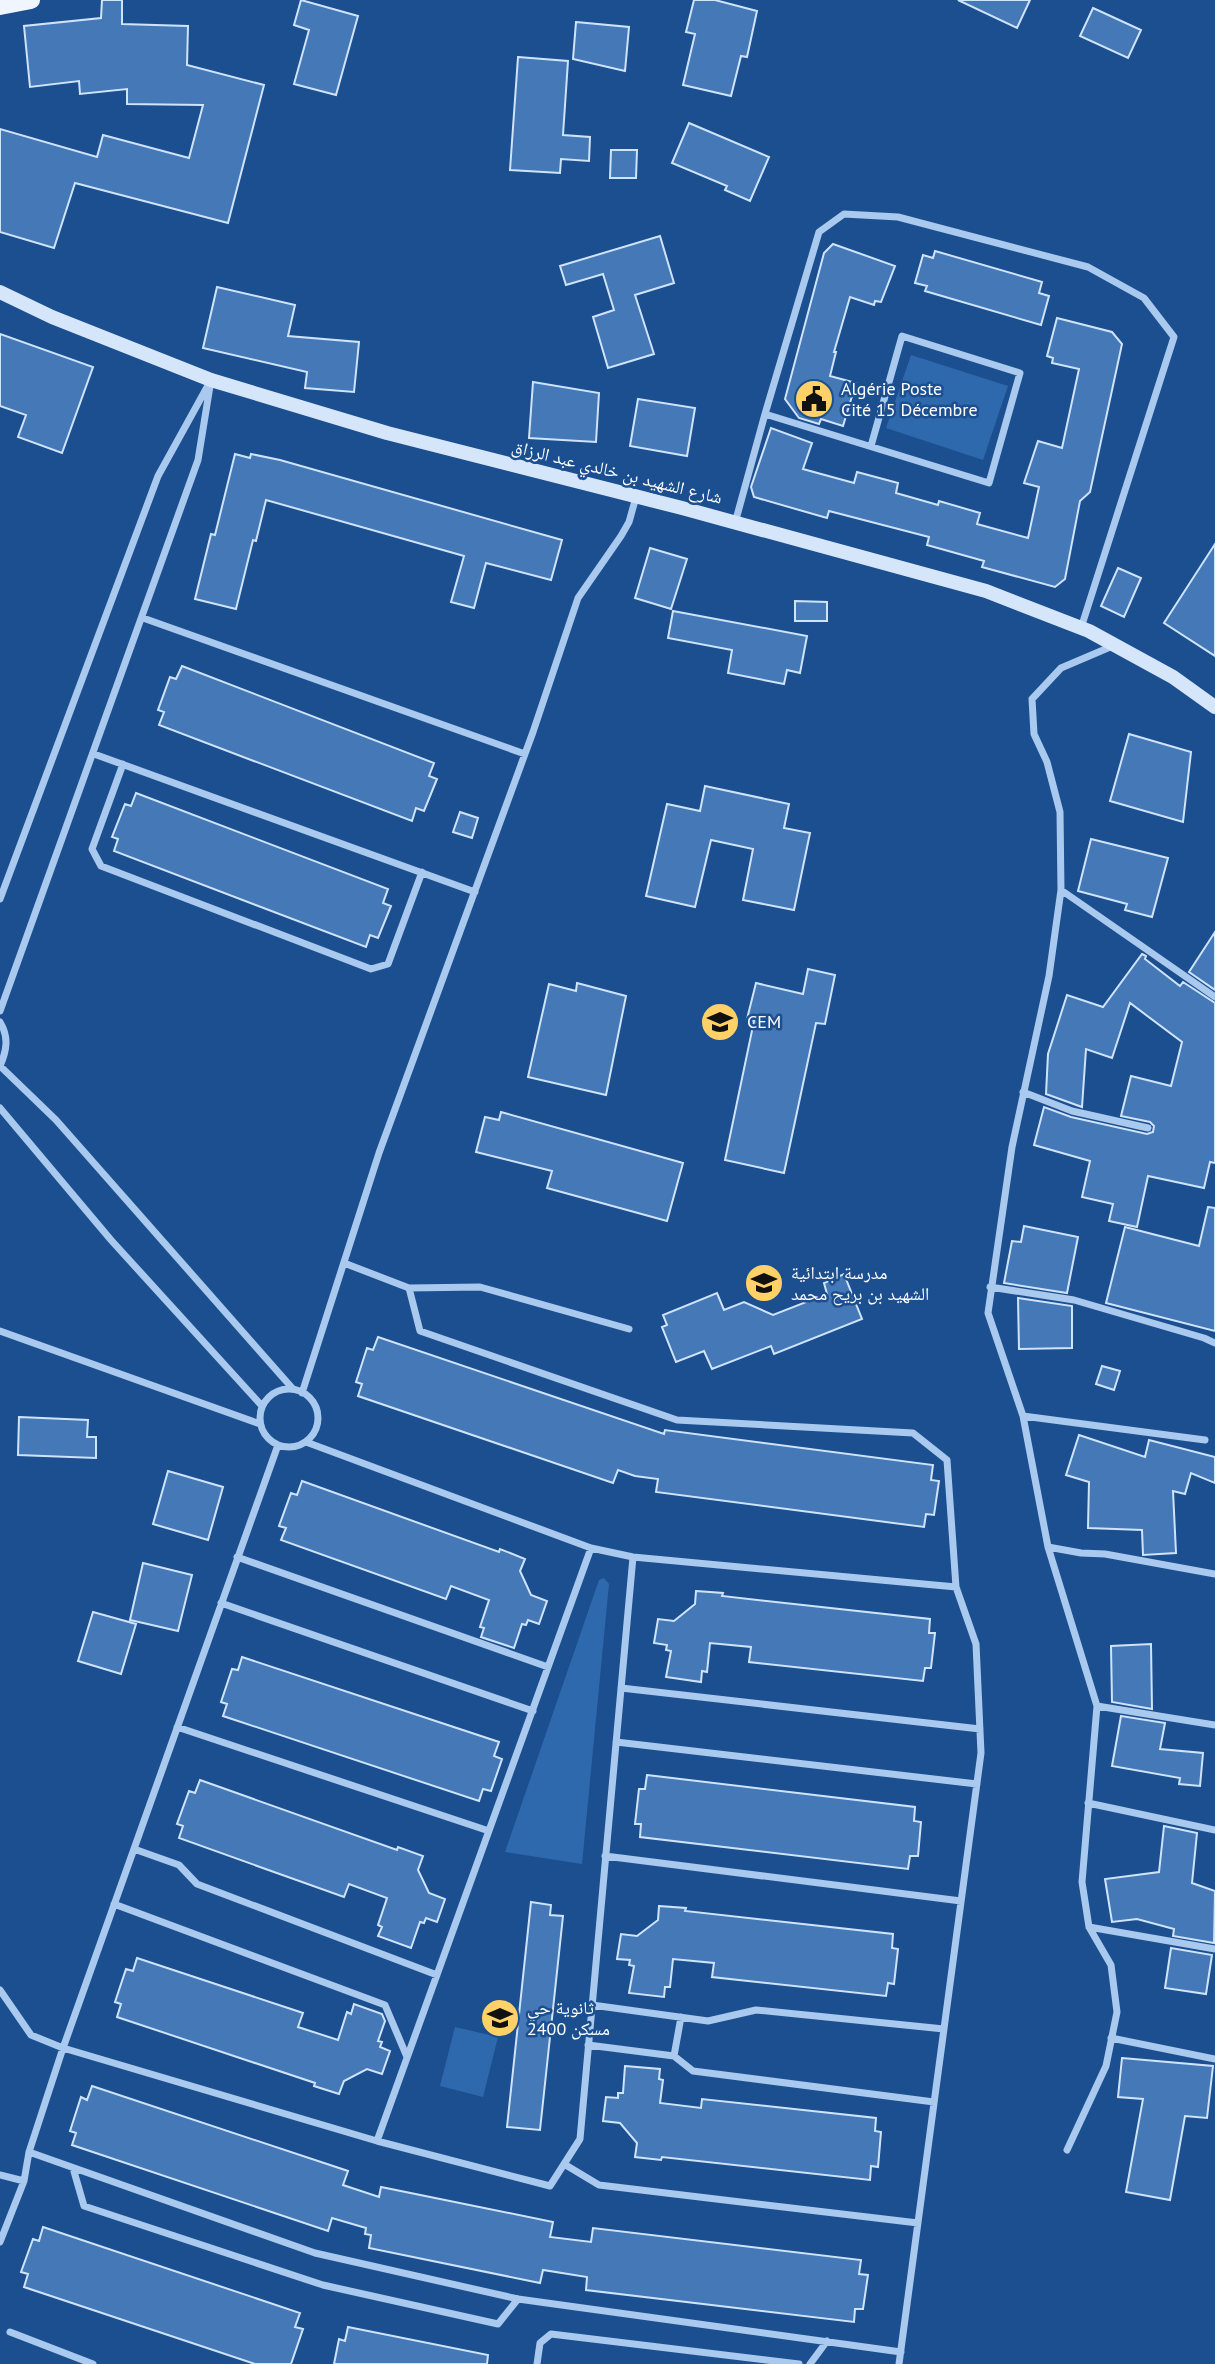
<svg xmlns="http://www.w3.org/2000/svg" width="1215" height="2364" font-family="'PT Sans','Noto Naskh Arabic',sans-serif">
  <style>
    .green { fill: #2e69ad }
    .building { fill: #4478b7; stroke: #cfe3fa; stroke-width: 2 }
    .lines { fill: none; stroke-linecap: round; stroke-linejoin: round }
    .minor { stroke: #a9c9ee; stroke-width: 7 }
    .secondary { stroke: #d6e6fa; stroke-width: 14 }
    .primary { stroke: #f0f6ff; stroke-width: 18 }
    .labels { text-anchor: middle; stroke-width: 5; stroke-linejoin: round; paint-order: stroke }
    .poi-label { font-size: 18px; fill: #fff; stroke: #1b4f8f; text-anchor: start }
    .street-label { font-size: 18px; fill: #fff; stroke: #1b4f8f }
  </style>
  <rect width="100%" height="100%" fill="#1b4f8f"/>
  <path class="green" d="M911 355 1008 386 983 460 886 428Z
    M604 1578 609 1584 582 1864 505 1852 599 1580Z
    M455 2027 498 2037 483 2097 440 2086Z"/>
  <path class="building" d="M102 0H122V24L188 26 187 65 264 85 228 223 75 183 54 248 0 232V129L97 157 103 135 189 158 203 105 127 104V89L80 94 79 81 30 87 24 26 101 18Z
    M301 0 358 16 336 95 294 84 309 30 294 25Z
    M694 0H715L757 11 747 57 741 56 731 96 683 85 695 34 686 32Z
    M958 0H1030L1017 28Z
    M1093 8 1141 30 1128 58 1080 36Z
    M576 22 629 27 625 71 573 59Z
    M518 57 568 61 563 135 590 137 589 161 561 159 560 173 510 170Z
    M689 123 769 157 750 201 725 190 727 186 672 163Z
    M611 150H637L636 178H610Z
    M660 236 674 283 635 295 654 354 608 368 593 317 614 310 603 274 566 285 560 266Z
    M833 244 895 266 881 302 875 301 874 305 850 297 834 352H836L830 376 856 383 843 426 821 419 819 424 799 418 785 399 824 253Z
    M935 251 1042 282 1039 293 1049 296 1041 325 925 291 927 286 915 283 923 255 933 258Z
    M217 287 295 305 288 336 359 342 354 392 305 388 307 372 203 348Z
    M1057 318 1112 332 1122 344 1090 492 1080 501 1065 579 1055 587 982 567 984 561 927 545 929 537 829 511 827 518 754 497 751 487 771 428 812 443 803 469 854 483 857 472 898 483 896 493 938 505 939 501 980 513 977 524 1028 538 1039 487 1024 483 1038 441 1062 448 1079 369 1052 363 1053 358 1047 356Z
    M0 334 93 367 62 453 18 437 26 415 0 406Z
    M533 382 599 393 596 442 529 438Z
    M638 399 695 408 687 456 630 446Z
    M235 454 250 458 251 454 280 460 562 540 551 580 486 563 474 608 451 602 464 556 266 500 256 541 253 540 236 609 195 599 211 534 215 535Z
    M1215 544V656L1164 623Z
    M650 548 687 559 671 609 635 598Z
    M1118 568 1141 578 1124 617 1101 606Z
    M795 601 827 602V621H795Z
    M673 611 807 636 800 673 787 670 784 684 728 673 732 650 668 638Z
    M182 666 434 763 429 776 437 779 424 811 416 808 412 821 159 725 164 712 158 710 170 677 176 679Z
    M1129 734 1191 752 1183 822 1110 801Z
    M705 786 789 804 784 828 810 833 794 910 743 900 753 849 711 840 695 907 646 896 667 804 700 811Z
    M136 793 388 889 383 903 391 906 378 938 370 935 366 947 114 851 118 839 112 837 125 804 131 806Z
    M460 812 478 818 472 838 453 832Z
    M1091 839 1168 858 1152 917 1125 910 1127 904 1078 891Z
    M1215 932V990L1189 972Z
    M1142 954 1146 956 1145 959 1180 986 1183 982 1215 1003V1163L1210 1162 1204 1188 1148 1176 1137 1227 1109 1221 1113 1204 1082 1197 1090 1161 1034 1145 1044 1107 1071 1117 1147 1134 1153 1132 1154 1126 1150 1122 1121 1116 1131 1076 1171 1086 1182 1042 1130 1003 1112 1058 1086 1049 1082 1107 1046 1094 1048 1054 1067 995 1103 1007Z
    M808 969 835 975 825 1024 816 1023 784 1173 725 1160 754 1021 747 1019 756 983 803 994Z
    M577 983 626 996 606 1095 528 1077 549 984 576 991Z
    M501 1112 683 1163 667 1221 547 1188 552 1171 476 1152 485 1117 499 1120Z
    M1208 1207 1215 1208V1331L1106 1303 1125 1227 1199 1246Z
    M1024 1226 1078 1237 1067 1293 1004 1283 1012 1241 1021 1242Z
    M844 1274 862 1319 774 1354 771 1346 712 1369 704 1351 676 1362 662 1327 667 1325 663 1315 717 1293 724 1310 744 1302 773 1315 827 1294 824 1283Z
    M1018 1298 1072 1306V1348L1019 1349Z
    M378 1337 664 1434 665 1430 933 1465 931 1480 939 1481 934 1515 926 1514 924 1527 656 1492 658 1479 635 1476 618 1470 613 1483 358 1396 362 1384 356 1382 367 1348 373 1350Z
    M1102 1366 1120 1371 1114 1390 1096 1384Z
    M19 1417 88 1420 87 1437H96V1458L18 1455Z
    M1079 1435 1145 1457 1149 1440 1215 1457V1483L1191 1473 1185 1494 1173 1491 1176 1553 1143 1555 1142 1530 1088 1528 1089 1482 1066 1475Z
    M168 1471 223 1487 208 1540 153 1524Z
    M302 1481 499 1552 500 1549 525 1559 520 1571 531 1595 547 1601 539 1624 528 1620 526 1625 522 1624 514 1648 481 1637 484 1628 480 1627 489 1600 451 1586 446 1599 281 1540 286 1528 279 1526 291 1493 297 1495Z
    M143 1563 192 1575 178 1631 130 1620Z
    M696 1591 723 1593 722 1596 930 1619 929 1633H935L931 1668H925L923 1681 749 1662 751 1647 710 1643 707 1672 702 1671 701 1682 666 1677 671 1651 666 1650 667 1645 654 1643 658 1619 674 1621 695 1604Z
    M93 1612 136 1624 121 1674 78 1661Z
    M1151 1644 1152 1709 1112 1702 1111 1646Z
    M242 1657 499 1742 494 1756 502 1759 491 1791 483 1789 479 1801 223 1716 227 1704 221 1702 232 1669 238 1670Z
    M1121 1716 1165 1723 1160 1749 1203 1753 1200 1786 1179 1784 1180 1778 1112 1766Z
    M647 1775 915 1807 914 1821 921 1822 918 1856H910L908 1869 640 1837 641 1824H635L639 1789H645Z
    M200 1780 397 1850 398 1847 423 1856 418 1870 429 1893 445 1899 437 1922 426 1918 424 1923 420 1922 411 1948 378 1936 382 1927 378 1925 387 1898 349 1884 344 1897 179 1838 183 1826 177 1824 189 1791 195 1793Z
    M1164 1826 1197 1833 1192 1883 1215 1891 1214 1943 1173 1936 1174 1929 1137 1919 1112 1922 1105 1879 1159 1872Z
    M531 1902 551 1905 550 1915 563 1916 540 2130 507 2127Z
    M659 1906 686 1908 685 1911 893 1934 892 1948 898 1949 894 1984 888 1983 886 1996 712 1977 714 1963 673 1959 670 1987H665L664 1997 629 1993 634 1966 629 1965 630 1960 617 1959 621 1934 637 1936 658 1920Z
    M1171 1948 1212 1955 1206 1994 1165 1988Z
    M137 1958 303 2013 298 2027 338 2040 347 2012 351 2014 354 2004 382 2014 385 2021 378 2041 382 2042 380 2047 390 2051 382 2074 367 2069 344 2081 339 2094 314 2086 315 2083 117 2017 121 2004 115 2002 126 1969 133 1971Z
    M1122 2058 1213 2066 1207 2118 1185 2116 1170 2200 1126 2192 1143 2099 1118 2097Z
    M625 2066 660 2069 659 2079 663 2080 660 2103 701 2108 702 2099 876 2118 875 2131 881 2132 878 2167 871 2166 870 2180 662 2157 661 2160 635 2157 637 2143 620 2123 603 2121 606 2097 618 2098V2093H623Z
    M92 2086 348 2171 343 2185 379 2197 381 2187 553 2222 550 2237 591 2242 593 2228 861 2260 859 2274 868 2275 863 2309H855L854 2322 586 2290 587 2277 543 2270 540 2283 369 2248 371 2235 365 2234 366 2228 332 2218 328 2231 72 2145 76 2133 70 2131 81 2097 87 2100Z
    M43 2227 300 2313 295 2327 303 2329 291 2364H255L24 2287 28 2274 21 2272 33 2239 39 2241Z
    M348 2327 488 2355 487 2364H334L339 2339 345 2341Z"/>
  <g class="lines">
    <path class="minor" d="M765 414 989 483 1020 373 902 336 871 446
      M735 523 765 414 819 232 844 214 898 217 1088 267 1144 298 1174 337 1081 628
      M143 618 525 754
      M94 754 475 892
      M123 764 92 849 101 866 371 969 388 964 422 872
      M1061 890 1215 997
      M0 899 158 476 211 380 198 460 0 1011
      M0 1022C9 1037 7 1050 0 1066L56 1120 293 1389
      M1023 1092 1072 1111 1148 1128
      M0 1108 111 1240 262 1406
      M344 1263 409 1288 420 1331 677 1420 913 1433 947 1460 956 1587 976 1644 981 1753 899 2364
      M990 1287 1074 1300 1204 1338 1215 1343
      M409 1288 480 1287 629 1329
      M0 1331 260 1424
      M260 1418a29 29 0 1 1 58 0a29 29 0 1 1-58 0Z
      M302 1393 379 1153 533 732 578 598 621 536 629 522 636 497
      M1023 1416 1205 1440
      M306 1442 591 1548 633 1557 956 1587
      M1048 1547 1081 1553 1105 1554 1215 1574
      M237 1557 548 1667
      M221 1603 533 1711
      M621 1688 980 1729
      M1097 1706 1215 1725
      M177 1727 489 1831
      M616 1742 977 1784
      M1088 1803 1215 1830
      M134 1849 179 1865 197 1884 437 1975
      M605 1856 961 1901
      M114 1904 385 2005 407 2057
      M1089 1927 1215 1949
      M0 1990 31 2035 63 2048 377 2141 550 2186 580 2139 633 1557
      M592 2005 708 2021 756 2010 944 2029
      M1111 2038 1215 2059
      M588 2045 674 2056 693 2071 934 2102
      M674 2056 681 2017
      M377 2141 591 1548
      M1067 2150 1106 2066 1117 2012 1111 1965 1089 1927 1082 1882 1097 1706 1048 1547 1023 1416 988 1313 1012 1147 1049 976 1061 890 1060 812 1047 762 1034 734 1032 699 1061 668 1115 645
      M29 2152 315 2253 518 2299 901 2352
      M564 2164 599 2185 918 2223
      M73 2168 84 2206 323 2285 498 2324 518 2299
      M0 2175 24 2181
      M0 2242 24 2181 29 2152 63 2048 278 1445
      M10 2332 93 2364
      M537 2364 540 2343 551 2334 799 2364
      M810 2364 827 2341"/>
    <path class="secondary" d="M0 292 52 317 211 380 387 433 682 508 986 591 1089 631 1173 677 1215 707"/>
    <path class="primary" d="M0 6 31 0"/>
  </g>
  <defs>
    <symbol id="civic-disc" viewBox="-11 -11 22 22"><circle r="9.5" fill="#ffd166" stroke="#1b4f8f"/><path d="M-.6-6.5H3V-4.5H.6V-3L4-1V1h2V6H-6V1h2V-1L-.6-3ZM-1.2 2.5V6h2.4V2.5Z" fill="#111"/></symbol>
    <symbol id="school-disc" viewBox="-11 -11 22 22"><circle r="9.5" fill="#ffd166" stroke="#1b4f8f"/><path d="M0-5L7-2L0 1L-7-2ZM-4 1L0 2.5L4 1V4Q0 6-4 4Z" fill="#111"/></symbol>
  </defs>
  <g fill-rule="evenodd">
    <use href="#civic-disc" x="792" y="377" width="44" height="44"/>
    <use href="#school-disc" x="698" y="1000" width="44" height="44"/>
    <use href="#school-disc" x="742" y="1261" width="44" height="44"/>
    <use href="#school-disc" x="478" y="1996" width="44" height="44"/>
  </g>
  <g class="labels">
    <g class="poi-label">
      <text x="841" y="395">Algérie Poste<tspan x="841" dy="21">Cité 15 Décembre</tspan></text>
      <text x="747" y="1028">CEM</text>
      <text x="791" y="1279">مدرسة ابتدائية<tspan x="791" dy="21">الشهيد بن بريح محمد</tspan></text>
      <text x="527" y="2014">ثانوية حي<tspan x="527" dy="21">2400 مسكن</tspan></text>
    </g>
    <g class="street-label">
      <text transform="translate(617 472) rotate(14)" y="6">شارع الشهيد بن خالدي عبد الرزاق</text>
    </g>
  </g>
</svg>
